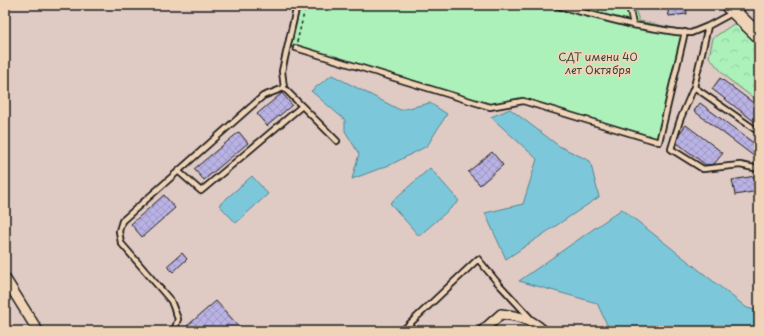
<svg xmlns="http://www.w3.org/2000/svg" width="764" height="336" font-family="'Playpen Sans',sans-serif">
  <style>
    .forest { fill: url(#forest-crowns); stroke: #64866b }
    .garden { fill: #acf0ba; stroke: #64866b }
    .water { fill: #7bc8da; stroke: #55838e }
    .building { fill: url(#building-cross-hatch); stroke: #1c1c1c }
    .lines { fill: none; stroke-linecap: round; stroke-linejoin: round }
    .lane-casing { stroke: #1c1c1c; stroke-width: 8 }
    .street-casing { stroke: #1c1c1c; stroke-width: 12 }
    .secondary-casing { stroke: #1c1c1c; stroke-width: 16 }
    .path { stroke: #1c1c1c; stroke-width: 1.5; stroke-dasharray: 3 3; stroke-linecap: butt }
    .lane { stroke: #f0d4b7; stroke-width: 4.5 }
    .street { stroke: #f0d4b7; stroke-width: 9 }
    .secondary { stroke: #f0d4b7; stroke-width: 13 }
    .labels { text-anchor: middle; stroke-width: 4; stroke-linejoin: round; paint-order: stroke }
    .park-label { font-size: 11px; fill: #39463c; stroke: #f0d4b7 }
  </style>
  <defs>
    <pattern id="forest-crowns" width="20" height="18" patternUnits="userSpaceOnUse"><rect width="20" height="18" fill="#acf0ba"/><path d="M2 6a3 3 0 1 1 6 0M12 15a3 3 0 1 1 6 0" fill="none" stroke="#93cd9f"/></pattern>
    <pattern id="building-cross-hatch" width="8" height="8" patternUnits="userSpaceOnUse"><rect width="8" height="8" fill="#b9b2e4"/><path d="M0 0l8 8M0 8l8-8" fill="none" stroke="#9e98c3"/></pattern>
  </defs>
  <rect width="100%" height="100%" fill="#e0cac4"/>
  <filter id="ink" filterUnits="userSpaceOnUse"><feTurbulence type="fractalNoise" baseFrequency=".025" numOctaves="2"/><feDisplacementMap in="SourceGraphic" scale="8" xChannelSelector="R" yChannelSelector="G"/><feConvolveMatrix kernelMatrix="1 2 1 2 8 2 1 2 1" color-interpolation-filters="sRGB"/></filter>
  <g filter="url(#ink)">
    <path class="forest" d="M735 23 759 44V102L727 78 709 57 713 38Z"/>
    <path class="garden" d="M301 5H634L639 21 684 30 659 142 523 102 490 107 290 46Z"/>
    <path class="water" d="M332 75 400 110 430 103 447 114 427 146 392 164 352 179 359 154 345 131V120L311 91Z
      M510 109 559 146 590 161 599 197 506 259 485 213 523 204 537 159 491 117Z
      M430 168 459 201 419 236 390 203Z
      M252 176 268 194 236 223 219 205Z
      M622 209 747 308 759 311V331H610L597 303 519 281Z"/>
    <path class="building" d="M686 5 687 14 669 16 667 7Z
      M720 78 759 107V125L712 89Z
      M282 93 292 105 267 126 257 114Z
      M700 103 759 147V160L694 111Z
      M686 125 723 153 714 164 706 165 677 143 679 134Z
      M239 132 248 143 204 180 194 169Z
      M492 152 503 165 480 185 468 172Z
      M755 176 758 191 735 195 732 180Z
      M164 195 175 208 142 237 131 224Z
      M182 253 187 259 173 272 167 266Z
      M216 301 243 331H191L187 326Z"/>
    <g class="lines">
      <defs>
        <path id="lane" d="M554 5 633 25 676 32 691 33 708 26
          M629 5 633 25
          M296 48 490 107 523 101 659 142 685 32
          M694 87 708 26 747 5
          M284 88 282 71 297 5
          M759 132 694 87 680 120 671 149 703 169 740 165 759 169
          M178 171 201 191 302 106
          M174 331 178 319 171 301 121 243 119 231 122 221 263 96 284 88 337 141
          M402 331 478 259 497 282 532 320"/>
        <path id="street" d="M5 278 38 331
          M482 331 501 314C519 316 530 318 544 331"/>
        <path id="secondary" d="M727 5 759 36"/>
      </defs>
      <use href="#lane" class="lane-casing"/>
      <use href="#street" class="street-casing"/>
      <use href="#secondary" class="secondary-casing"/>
      <path class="path" d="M297 42 306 5"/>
      <use href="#lane" class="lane"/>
      <use href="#street" class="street"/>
      <use href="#secondary" class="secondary"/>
    </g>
  </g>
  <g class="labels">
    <g class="park-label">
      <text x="598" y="61">СДТ имени 40<tspan x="598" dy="13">лет Октября</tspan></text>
    </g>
  </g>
  <rect width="764" height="336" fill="none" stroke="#f0d4b7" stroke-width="20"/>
  <rect x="10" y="10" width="744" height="316" fill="none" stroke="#1c1c1c" stroke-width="1.5" filter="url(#ink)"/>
</svg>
